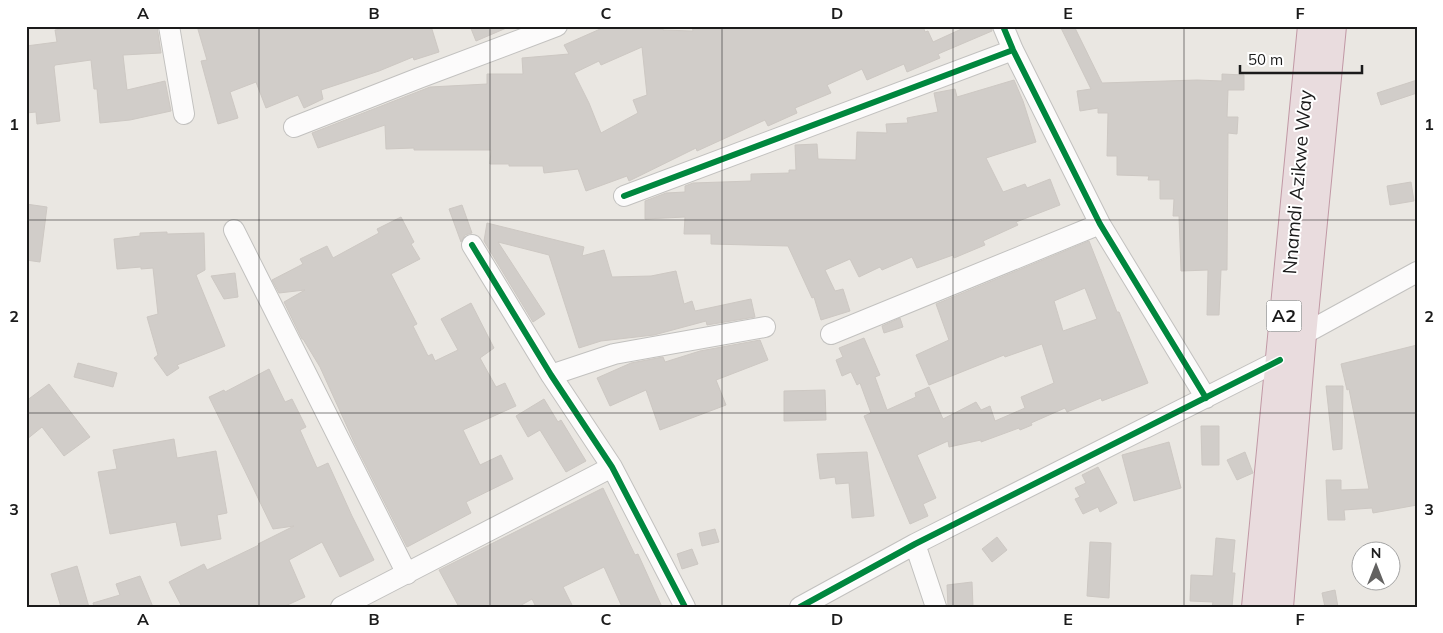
<svg xmlns="http://www.w3.org/2000/svg" width="1443" height="633" font-family="Mulish,sans-serif">
  <style>
    .building { fill: #d1cdc9; stroke: #cdc8c3; fill-rule: evenodd }
    .lines { fill: none; stroke-linecap: round; stroke-linejoin: round }
    .minor-casing { stroke: #c2c1bf; stroke-width: 22 }
    .highway-casing { stroke: #c198a5; stroke-width: 30 }
    .minor { stroke: #fcfbfb; stroke-width: 20 }
    .highway { stroke: #e9dcde; stroke-width: 28 }
    .cycleway-casing { stroke: #fff; stroke-width: 9 }
    .cycleway { stroke: #00873e; stroke-width: 6 }
    .grid { fill: none; stroke: #1b1b1b; stroke-width: 1; stroke-opacity: 0.55 }
    .labels { text-anchor: middle; stroke-width: 4; stroke-linejoin: round; paint-order: stroke }
    .shield { fill: #fff; stroke: #5f5f5f; stroke-width: 1 }
    .shield-label { font-size: 18px; font-weight: bold; fill: #1b1b1b }
    .street-label { font-size: 19px; fill: #1b1b1b; stroke: #fff }
    .neatline { fill: none; stroke: #1b1b1b; stroke-width: 2 }
    .grid-label { font-size: 16px; text-anchor: middle; font-weight: bold; fill: #1b1b1b }
  </style>
  <rect width="100%" height="100%" fill="#eae7e2"/>
  <path class="building" d="M77 26H157L161 53 123 55 127 90 165 81 171 111 130 120 100 123 97 89H94L91 60 55 65 54 67 60 121 37 124 36 112 26 113V46L57 42 55 30Z
    M197 26H431L439 52 414 60 413 57 379 71 321 90 323 99 304 108 298 95 266 108 256 82 230 92 238 118 218 124 201 61 207 60Z
    M470 26H511L476 41Z
    M607 26H663V30L693 31 692 26H923L925 32 928 31 933 42 968 26H991L992 31 938 54 940 58 907 72 904 64 867 80 862 69 827 85 831 93 795 108 797 113 768 126 765 120 697 151 696 148 629 181 627 176 586 191 578 169 544 173 543 166H509V164H490L491 150H414V148L386 149 385 125 318 148 312 133 430 87 487 84V74H523L522 58 569 54 564 45ZM642 47 647 95 633 100 638 113 601 133 589 103 574 73 599 61 601 65Z
    M1060 26H1074L1102 83 1197 80 1222 81V74L1244 75V90H1228L1227 117H1238L1237 134 1228 133 1227 270H1221L1219 315H1207L1208 270 1181 271 1179 216H1173L1174 199H1160V180H1148L1149 176 1117 175V156H1107L1108 113H1098V108L1080 111 1077 91 1091 89Z
    M1014 80 1023 101 1036 142 986 158 1003 192 1025 184 1027 188 1050 179 1060 205 1016 222 1018 225 983 241 985 245 954 258 953 255 917 268 912 257 882 270 880 267 859 277 850 259 825 270 835 291 843 289 850 311 821 320 814 297 812 298 788 246 711 244V234H684L685 217 645 219V201L666 193 685 192V186L693 183 751 181V174L789 173V170H796L795 145 817 144 818 159 856 160 857 132 887 133 886 124 908 123 907 118 938 112 934 93 955 89 957 97Z
    M1417 80V93L1381 105 1377 93Z
    M1411 182 1414 201 1390 205 1387 186Z
    M26 204 47 207 40 262 26 260Z
    M462 205 472 233 465 235 461 242 449 209Z
    M401 217 414 242 411 244 420 259 391 274 417 324 413 326 428 356 432 354 435 361 458 350 441 319 471 303 494 348 480 358 496 387 505 383 516 406 463 430 480 465 501 455 513 479 466 502 471 513 407 547 355 444 320 367 303 339H302L284 302 305 290 279 293 272 280 303 264 300 259 327 246 333 258 379 233 377 229Z
    M487 223 584 247 582 256 604 250 612 277 651 276 676 271 684 304 692 301 695 311 751 299 755 317 707 325 706 321 654 335 601 341 579 348 549 255 498 242 545 314 533 322 484 241Z
    M167 232V234L204 233 205 270 196 275 225 346 177 365 179 368 167 376 154 358 158 355 147 317 158 314 153 268 141 269V267L117 269 114 239 140 236V233Z
    M1089 241 1117 312H1119L1148 383 1102 401 1101 398 1067 412 1065 408 1031 423 1032 425 1020 430 1019 428 981 442V440L949 447 948 441 917 455 936 498 923 504 928 516 910 524 864 416 871 413 860 383 857 385 851 372 842 376 836 360 843 357 839 348 864 338 880 375 875 377 887 410 916 397 915 393 929 387 943 419 976 402 981 410 990 406 995 421 1025 408 1021 397 1054 383 1042 344 1005 357 1004 355 929 385 916 355 949 340 936 304ZM1085 288 1097 319 1063 331 1054 301Z
    M235 273 238 297 224 299 211 276Z
    M900 318 903 327 884 333 882 326Z
    M760 340 768 360 716 380 726 405 660 430 646 390 610 406 597 378 631 363 663 357 665 362 700 351Z
    M1417 345V505L1373 513 1372 508 1344 510 1345 520H1328L1326 480H1341V490L1369 489 1349 389 1347 390 1341 364Z
    M78 363 117 373 113 387 74 377Z
    M269 369 285 402 292 399 306 427 300 430 317 468 328 463 352 516 374 560 340 577 322 542 289 560 305 597 283 607H182L169 582 204 564 207 570 259 545 258 544 294 526 273 529 209 397 224 390 225 392Z
    M49 384 90 437 64 456 42 427 26 440V401Z
    M1326 386H1343L1342 449 1333 450Z
    M825 390 826 420 784 421V391Z
    M544 399 558 422 561 420 586 461 566 472 540 430 528 437 516 416Z
    M1201 426H1219V465H1202Z
    M174 439 177 458 216 451 227 513 217 515 221 539 181 546 176 522 110 534 98 472 117 469 113 450Z
    M1169 442 1181 488 1134 501 1122 455Z
    M867 452 874 516 852 518 849 483 836 484 835 477 820 479 817 454Z
    M1245 452 1253 473 1237 480 1227 460Z
    M1098 467 1117 503 1100 512 1098 507 1083 514 1075 499 1080 497 1075 488 1086 483 1082 475Z
    M603 488 635 555 638 554 662 607H622L604 567 563 587 573 607H536L532 599 518 607H459L439 570Z
    M715 529 719 542 702 546 699 533Z
    M997 537 1007 550 992 562 982 549Z
    M1216 538 1235 540 1232 573H1235L1232 607H1212L1213 602 1190 601 1191 575 1213 576Z
    M1090 542 1111 543 1109 598 1087 596Z
    M692 549 698 564 682 569 677 554Z
    M77 566 89 607H61L51 574Z
    M140 576 153 607H94L93 603 120 595 116 584Z
    M972 582 973 607H948L947 585Z
    M1335 590 1338 607H1325L1322 593Z"/>
  <g class="lines">
    <defs>
      <path id="minor" d="M169 26 184 114
        M1003 26 1013 50 1100 224 1206 398
        M294 127 419 78 557 26
        M624 196 1013 50
        M234 230 407 574
        M472 245 551 375 612 467 685 607
        M831 334 1100 224
        M1302 335 1417 272
        M551 375 614 354 765 327
        M915 544 936 607
        M341 607 612 467
        M800 607 915 544 1280 360"/>
      <path id="highway" d="M1256 607 1312 26
        M1279 607 1302 335 1332 26"/>
    </defs>
    <use href="#minor" class="minor-casing"/>
    <use href="#highway" class="highway-casing"/>
    <use href="#minor" class="minor"/>
    <use href="#highway" class="highway"/>
    <defs>
      <path id="cycleway" d="M1003 26 1013 50 1100 224 1206 398
        M624 196 1013 50
        M472 245 551 375 612 467 685 607
        M800 607 915 544 1280 360"/>
    </defs>
    <use href="#cycleway" class="cycleway-casing"/>
    <use href="#cycleway" class="cycleway"/>
  </g>
  <path class="grid" d="M259 26V607M490 26V607M722 26V607M953 26V607M1184 26V607M26 220H1417M26 413H1417"/>
  <g class="labels">
    <rect class="shield" x="1266.5" y="300.5" width="35" height="31" rx="4"/>
    <g class="shield-label">
      <text x="1284" y="322">A2</text>
    </g>
    <g class="street-label">
      <text transform="translate(1297 182) rotate(-85)" y="7">Nnamdi Azikwe Way</text>
    </g>
  </g>
  <rect width="1443" height="633" fill="none" stroke="#ffffff" stroke-width="55"/>
  <g transform="translate(1376 566)"><circle r="24" fill="#ffffff" stroke="#a4a4a4"/>
  <path d="M0-4L9 19L0 12L-9 19Z" fill="#636261"/>
  <text y="-8" font-size="14" font-weight="bold" text-anchor="middle" fill="#1b1b1b">N</text>
  </g>
  <path d="M1240 65v8h122v-8" fill="none" stroke="#1b1b1b" stroke-width="2.5"/>
  <text x="1248" y="65" font-size="15" fill="#1b1b1b" stroke="#ffffff" stroke-width="4" paint-order="stroke">50 m</text>
  <rect x="28" y="28" width="1388" height="578" class="neatline"/>
  <g class="grid-label">
    <text x="143" y="19">A</text>
    <text x="374" y="19">B</text>
    <text x="606" y="19">C</text>
    <text x="837" y="19">D</text>
    <text x="1068" y="19">E</text>
    <text x="1300" y="19">F</text>
    <text x="14" y="130">1</text>
    <text x="1429" y="130">1</text>
    <text x="14" y="322">2</text>
    <text x="1429" y="322">2</text>
    <text x="14" y="515">3</text>
    <text x="1429" y="515">3</text>
    <text x="143" y="625">A</text>
    <text x="374" y="625">B</text>
    <text x="606" y="625">C</text>
    <text x="837" y="625">D</text>
    <text x="1068" y="625">E</text>
    <text x="1300" y="625">F</text>
  </g>
</svg>
